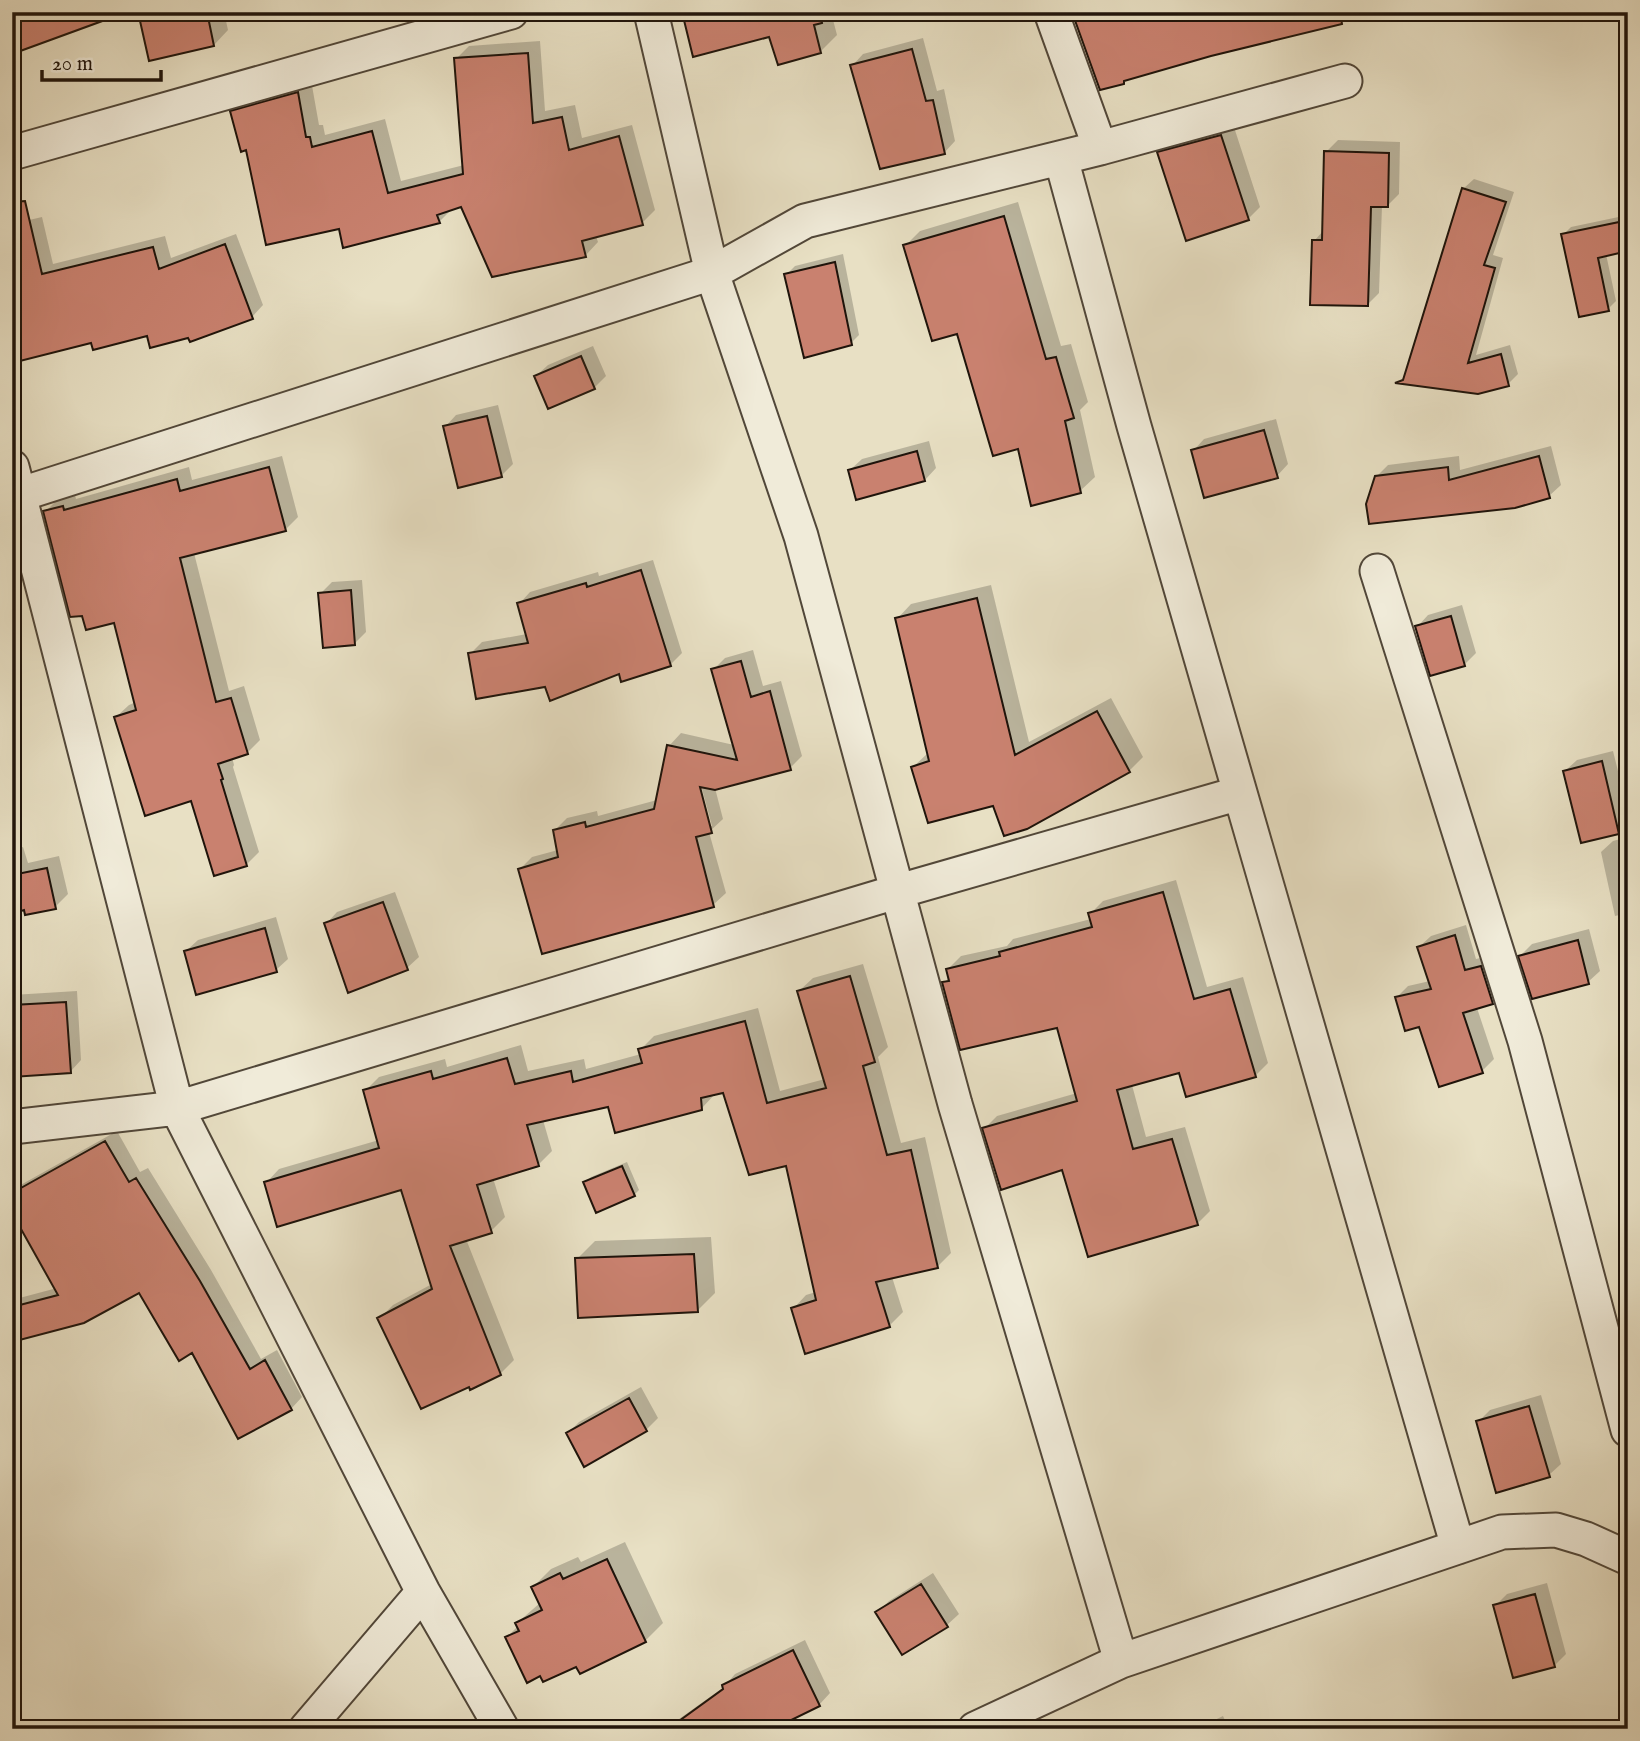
<svg xmlns="http://www.w3.org/2000/svg" width="1640" height="1741" font-family="'IM FELL English',serif">
  <style>
    .shadow { fill: #0003; fill-rule: evenodd }
    .building { fill: #c9816f; stroke: #1f140b; stroke-width: 2 }
    .lines { fill: none; stroke-linecap: round; stroke-linejoin: round }
    .street-casing { stroke: #514739; stroke-width: 37 }
    .street { stroke: #f0ebd9; stroke-width: 33 }
  </style>
  <rect width="100%" height="100%" fill="#e8e0c4"/>
  <filter id="stains"><feTurbulence type="fractalNoise" baseFrequency=".00286" numOctaves="4"/><feColorMatrix values="0 0 0 0 .2 0 0 0 0 .09 0 0 0 0 .02 0 0 0 .5 -.17"/></filter>
  <radialGradient id="worn" r=".72"><stop offset=".6" stop-color="#630" stop-opacity="0"/><stop offset="1" stop-color="#630" stop-opacity=".3"/></radialGradient>
  <path class="shadow" d="M140 12H224L228 30 214 45Z
    M684 12H831L837 35 820 52 770 35Z
    M1073 12H1361L1354 19 1210 55 1128 78 1123 82Z
    M923 38 937 91 944 89 955 141 944 153 852 66 863 54Z
    M540 41 545 111 575 105 582 138 632 125 655 210 642 223 596 236 598 242 585 256 462 205 452 209 439 222 340 227 248 148 232 112 245 99 311 80 319 125H323L325 135 385 119 401 181 464 165 456 59 469 46Z
    M1233 124 1260 207 1248 219 1159 153 1171 141Z
    M1338 140 1400 142 1399 194 1387 206H1382L1379 293 1368 304 1314 241 1324 230 1326 152Z
    M1474 179 1514 192 1493 255 1503 258 1476 355 1510 345 1518 374 1508 384 1399 382 1407 374 1464 188Z
    M1018 202 1061 346 1071 344 1088 402 1080 410 1095 477 1080 491 1019 447 958 332 905 246 920 231Z
    M1628 215V249L1606 254 1616 301 1608 309 1563 235 1571 227Z
    M42 217 53 264 165 236 171 258 236 234 263 305 252 317 189 336 148 334 93 340 12 361V224Z
    M843 254 859 335 851 343 786 275 795 266Z
    M593 346 606 376 594 388 536 376 548 365Z
    M498 405 513 464 501 476 445 427 456 415Z
    M1276 419 1288 464 1277 476 1193 451 1204 439Z
    M929 441 936 468 925 480 850 470 862 459Z
    M1551 446 1561 485 1549 496 1376 477 1388 465 1459 456 1460 470Z
    M282 456 298 517 286 529 194 553 229 691 244 686 260 740 247 753 232 757 234 765 233 767 259 852 246 865 193 799 116 717 129 705 136 702 116 620 45 512 58 499 75 495 76 499 189 467 192 480Z
    M653 560 682 653 670 665 546 685 470 654 482 642 527 634 519 604 530 592 598 572 599 576Z
    M362 580 366 632 354 644 320 594 332 582Z
    M991 585 1029 742 1111 698 1143 757 1129 771 994 804 913 767 928 753 897 619 911 604Z
    M1462 605 1476 653 1464 665 1417 627 1428 615Z
    M753 650 763 686 781 681 802 756 790 768 715 788 723 819 709 832 726 893 713 905 520 869 532 857 558 850 555 830 567 818 597 811 598 816 657 800 669 746 681 733 734 745 713 670 725 658ZM699 778 712 826H708L696 779Z
    M1613 751 1628 811V823L1618 833 1565 771 1577 760Z
    M12 821 20 848 23 847 28 863 59 856 68 894 55 907 25 908 12 912Z
    M1628 837V913L1615 916 1601 852 1613 841Z
    M1176 880 1207 987 1243 977 1268 1063 1255 1076 1181 1071 1132 1085 1146 1137 1185 1127 1210 1211 1197 1224 1064 1168 984 1129 997 1116 1077 1093 1058 1025 944 983 950 977 948 969 961 956 1007 946 1013 939 1091 919 1090 914 1103 901Z
    M395 892 419 957 407 968 326 924 337 912Z
    M276 917 288 959 276 970 186 951 198 940Z
    M1466 925 1476 959 1493 955 1504 991 1492 1003 1477 1008 1494 1059 1482 1071 1420 1024 1397 997 1408 986 1430 981 1419 947 1431 936Z
    M1589 929 1600 971 1588 982 1520 956 1532 944Z
    M863 964 888 1047 878 1057 901 1143 925 1137 951 1253 937 1267 892 1277 903 1312 889 1326 793 1309 806 1295 816 1292 788 1164 724 1091 715 1094 702 1108 609 1105 543 1120 552 1151 538 1165 493 1178 505 1217 491 1231 466 1239 514 1360 500 1374 379 1319 393 1305 432 1284 402 1188 266 1183 279 1169 379 1140 365 1091 379 1077 445 1059 447 1067 521 1045 528 1071 584 1059 586 1069 641 1054 640 1050 654 1036 758 1008 780 1091 825 1079 799 991 813 978Z
    M77 991 81 1060 70 1072 12 1076V995Z
    M117 1131 140 1172 148 1168 211 1270 261 1359 277 1350 302 1397 291 1409 192 1351 140 1290 12 1341V1300L57 1288 12 1209V1192L17 1187Z
    M627 1162 639 1190 634 1195 585 1183 591 1177Z
    M711 1237 715 1293 698 1310 577 1259 595 1241Z
    M641 1387 658 1418 646 1430 568 1433 579 1422Z
    M1541 1395 1561 1464 1549 1475 1478 1422 1490 1410Z
    M625 1542 663 1623 645 1641 577 1664 507 1637 518 1626 517 1623 540 1603 533 1587 551 1569 578 1557 581 1562Z
    M933 1573 959 1614 947 1625 902 1652 877 1613 889 1601Z
    M1547 1583 1566 1654 1554 1666 1495 1606 1507 1594Z
    M805 1640 830 1693 819 1705 769 1729H665L724 1687 735 1674Z
    M1223 1716 1229 1729H1196Z
    M347 1719 353 1729H335Z"/>
  <path class="building" d="M12 12H115L116 16 12 54Z
    M138 12H207L214 46 149 61Z
    M682 12H820L822 23 814 25 821 53 778 65 769 37 693 57Z
    M1072 12H1340L1342 24 1211 56 1124 81V84L1100 90Z
    M912 49 926 101 933 100 945 154 880 169 850 65Z
    M528 53 533 123 562 117 569 150 619 136 643 225 582 241 586 257 492 277 461 207 437 215 440 223 343 248 339 229 266 245 246 150 241 152 230 111 298 92 306 137H310L312 147 372 131 388 193 463 174 454 58Z
    M1221 135 1249 220 1186 241 1157 152Z
    M1324 151 1389 153 1388 207H1371L1368 306 1310 305 1312 240H1322Z
    M1462 188 1506 202 1484 265 1495 268 1468 363 1501 354 1509 386 1478 394 1395 383 1403 380Z
    M25 201 42 274 153 247 159 269 225 244 253 319 190 342 188 338 150 348 147 336 93 350 91 343 12 363V202Z
    M1004 216 1046 359 1056 357 1074 418 1065 421 1081 493 1031 506 1018 449 993 456 957 334 932 341 903 245Z
    M1624 221 1628 251 1598 258 1609 311 1579 317 1561 234Z
    M835 262 852 345 804 358 784 274Z
    M581 356 595 389 548 409 534 376Z
    M487 416 502 477 458 488 443 426Z
    M1264 430 1278 478 1204 498 1191 450Z
    M917 451 925 481 856 500 848 470Z
    M1539 456 1550 498 1515 508 1369 524 1366 504 1375 476 1448 467 1449 480Z
    M269 467 286 531 180 558 216 702 231 698 248 754 218 764 223 779 221 780 247 866 214 876 191 801 145 816 114 717 136 710 114 623 86 630 82 616 70 617 43 511 63 506 64 510 177 479 180 491Z
    M641 570 671 666 621 682 619 674 550 701 545 687 476 699 468 653 528 643 517 603 586 583 587 587Z
    M351 590 355 645 323 648 318 593Z
    M977 598 1015 755 1097 711 1130 772 1027 829 1004 836 993 806 928 823 911 767 929 761 895 618Z
    M1451 616 1465 666 1430 676 1415 626Z
    M741 661 751 697 770 691 791 770 715 790 700 787 712 833 696 837 714 907 542 954 518 869 558 857 553 830 585 822 586 827 654 809 667 745 737 760 711 669Z
    M1602 761 1619 834 1581 843 1563 771Z
    M47 868 56 909 25 915 24 910 12 914V875Z
    M1163 892 1194 999 1230 989 1256 1077 1186 1097 1179 1073 1117 1090 1133 1149 1172 1139 1198 1225 1088 1257 1062 1170 1001 1190 982 1128 1077 1101 1057 1028 960 1050 942 982 949 981 946 969 1000 956 999 952 1092 927 1088 913Z
    M383 902 408 970 348 993 324 923Z
    M265 928 277 972 196 995 184 951Z
    M1455 935 1465 970 1481 966 1493 1004 1463 1013 1483 1073 1439 1087 1419 1027 1405 1031 1395 997 1431 989 1417 947Z
    M1578 940 1589 984 1532 999 1518 956Z
    M850 976 875 1062 863 1066 887 1155 911 1150 938 1268 876 1282 890 1327 805 1354 791 1308 816 1300 786 1166 749 1175 723 1093 701 1098 702 1110 615 1133 608 1107 527 1125 539 1166 477 1185 492 1233 450 1246 501 1375 470 1390 469 1387 421 1409 377 1318 432 1289 401 1190 277 1227 264 1182 379 1148 363 1090 431 1071 433 1079 507 1058 515 1084 571 1071 573 1082 642 1063 638 1049 745 1021 767 1103 826 1088 797 991Z
    M66 1002 71 1073 12 1077V1005Z
    M105 1141 129 1182 136 1178 200 1281 250 1369 265 1360 292 1410 238 1439 192 1353 179 1361 139 1293 84 1323 12 1342V1307L58 1295 12 1213V1193Z
    M622 1166 635 1196 596 1213 583 1182Z
    M694 1254 698 1312 578 1318 575 1258Z
    M629 1398 647 1431 584 1467 566 1433Z
    M1529 1406 1550 1477 1496 1493 1476 1421Z
    M607 1559 646 1642 580 1674 576 1667 543 1682 540 1676 527 1683 505 1637 519 1631 515 1623 542 1610 531 1587 560 1573 563 1579Z
    M921 1584 948 1627 902 1655 875 1612Z
    M1535 1594 1555 1667 1513 1678 1493 1605Z
    M793 1650 820 1706 773 1729H668L723 1689 722 1685Z"/>
  <g class="lines">
    <defs>
      <path id="street" d="M651 12 712 273 801 536 955 1104 1121 1661
        M1051 12 1100 148
        M12 153 511 12
        M1061 158 1134 426 1458 1547
        M12 467 177 1108 423 1592 502 1729
        M12 497 712 273 805 221 1100 148 1345 81
        M1377 571 1525 1041 1628 1430
        M12 1127 177 1108 899 891 1240 793
        M306 1729 423 1592
        M975 1729 1121 1661 1502 1532 1556 1530 1586 1539 1628 1558"/>
    </defs>
    <use href="#street" class="street-casing"/>
    <use href="#street" class="street"/>
  </g>
  <rect width="1640" height="1741" fill="none" stroke="#e8e0c4" stroke-width="42"/>
  <rect x="14" y="14" width="1612" height="1713" fill="none" stroke="#1f140b" stroke-width="3.5"/>
  <rect x="21" y="21" width="1598" height="1699" fill="none" stroke="#1f140b" stroke-width="2"/>
  <path d="M42 70v10h119v-10" fill="none" stroke="#1f140b" stroke-width="3.5"/>
  <text x="52" y="70" font-size="21" fill="#1f140b" stroke="#f0ebd9" stroke-width="5" paint-order="stroke">20 m</text>
  <rect width="100%" height="100%" filter="url(#stains)"/>
  <rect width="100%" height="100%" fill="url(#worn)"/>
</svg>
